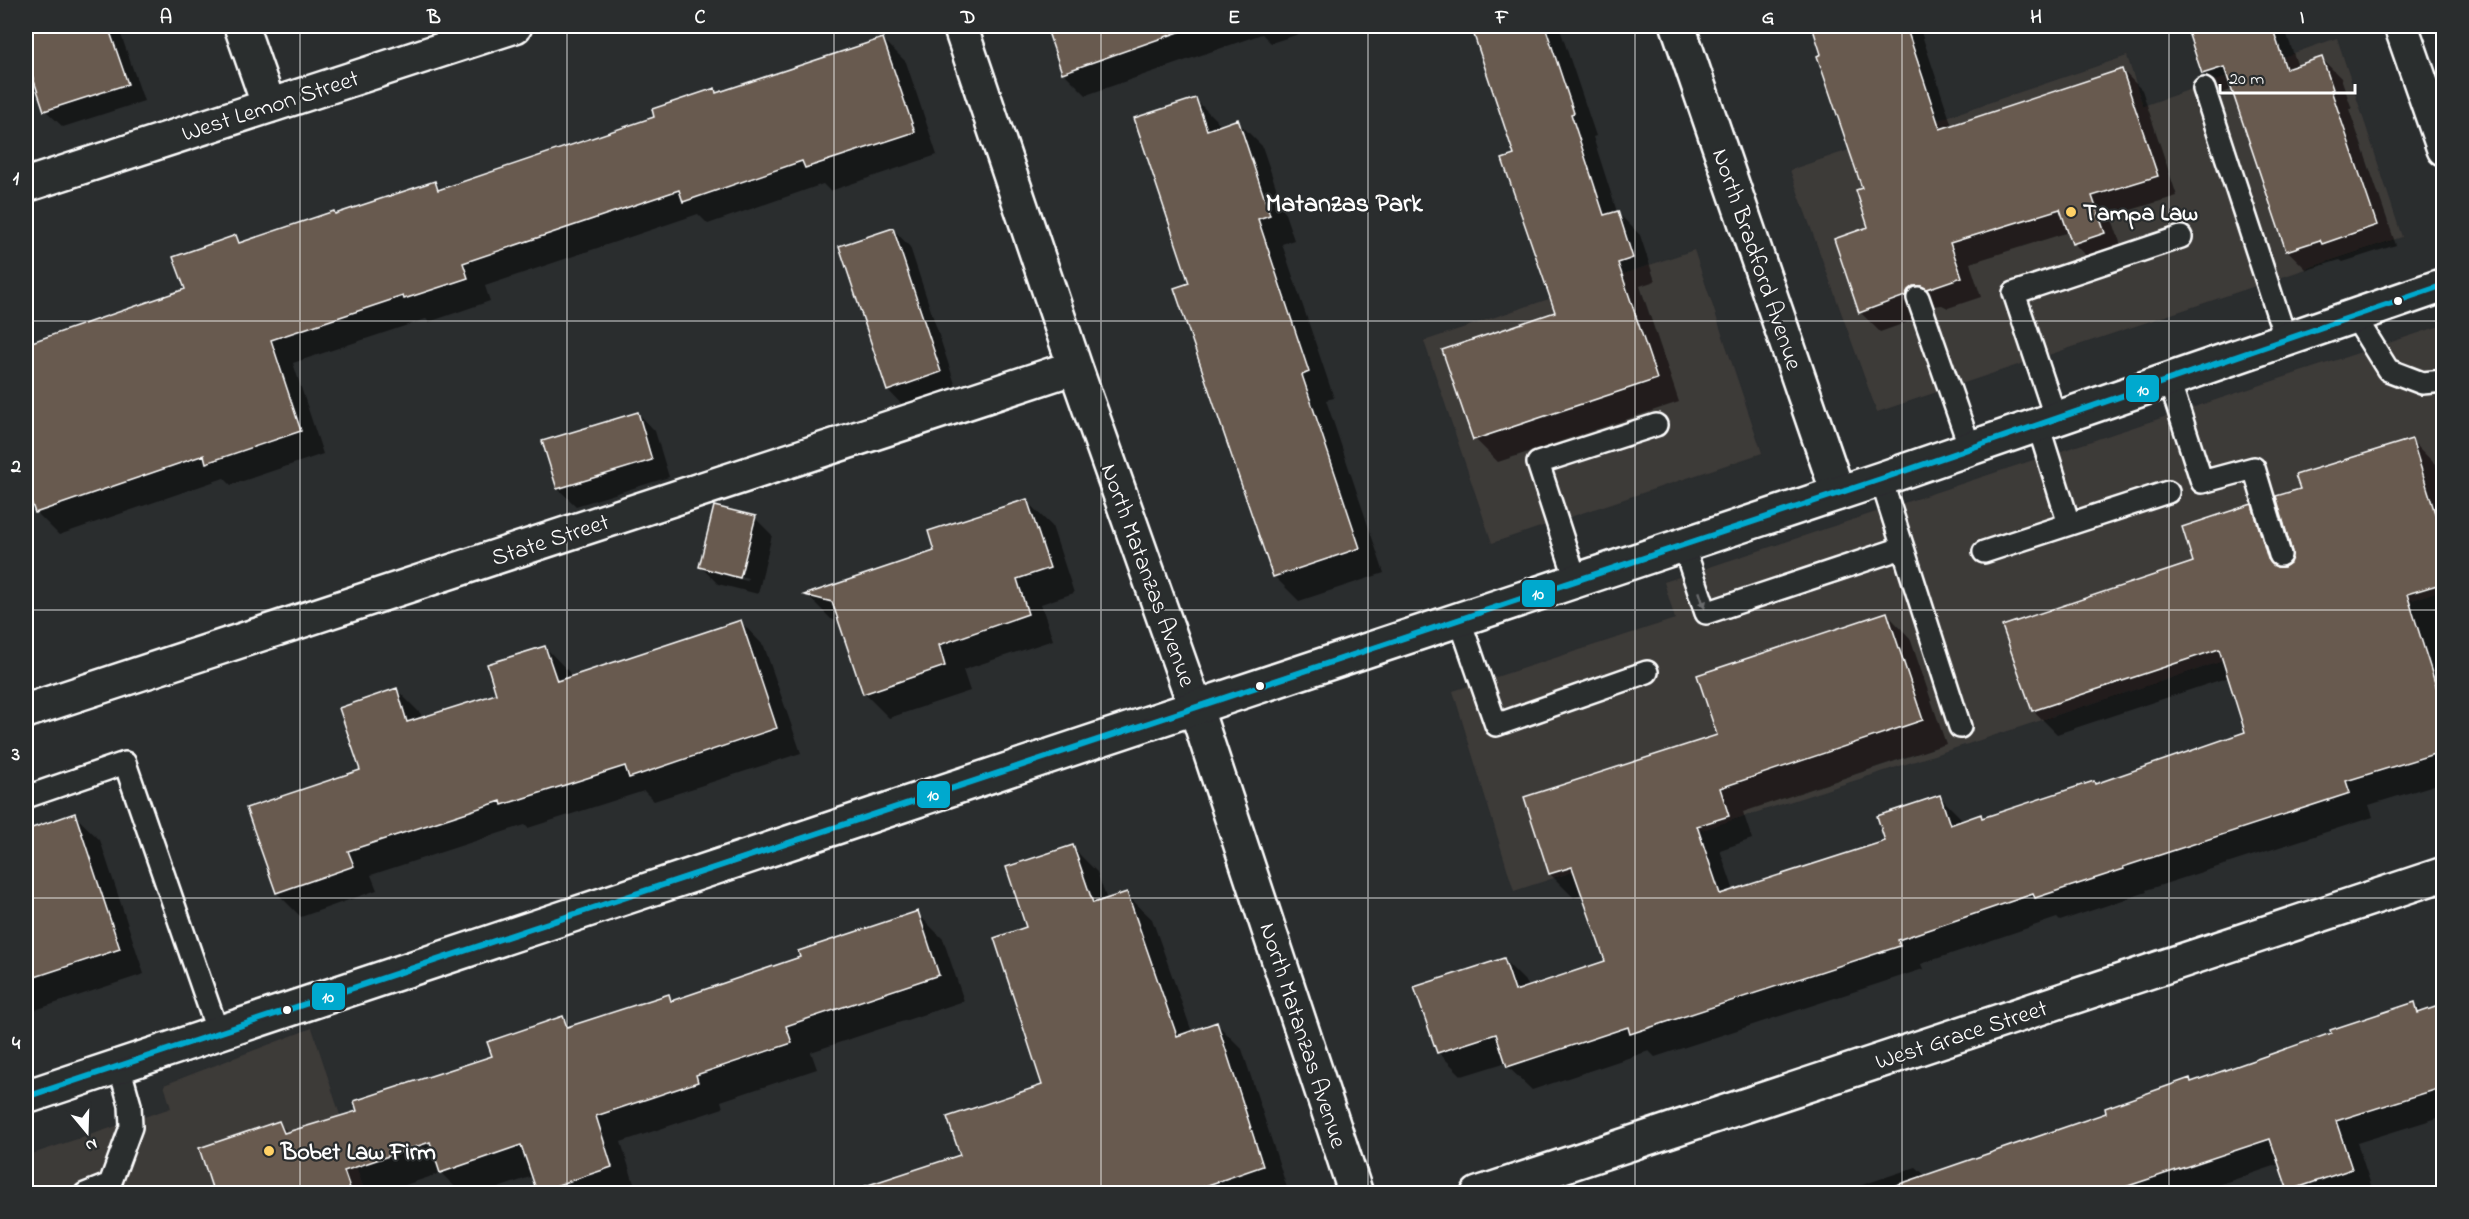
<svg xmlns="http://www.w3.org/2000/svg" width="2469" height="1219" font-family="'Indie Flower',sans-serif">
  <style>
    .built { fill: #3d3a38 }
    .shadow { fill: #0007; fill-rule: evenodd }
    .building { fill: #685a4f; stroke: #fff; stroke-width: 1.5 }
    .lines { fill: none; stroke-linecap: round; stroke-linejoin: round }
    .lane-casing { stroke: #fff; stroke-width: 26 }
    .street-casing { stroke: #fff; stroke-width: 38 }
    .secondary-casing { stroke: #fff; stroke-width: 38 }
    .lane { stroke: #2a2d2e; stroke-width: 21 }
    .street { stroke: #2a2d2e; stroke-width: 33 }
    .secondary { stroke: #2a2d2e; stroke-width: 33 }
    .bus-1-casing { stroke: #2a2d2e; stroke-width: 10 }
    .bus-1 { stroke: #00a9ce; stroke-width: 6 }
    .oneway { fill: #6a6c6d }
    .grid { fill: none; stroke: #fff; stroke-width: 1.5; stroke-opacity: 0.55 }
    .poi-dot { fill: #ffd166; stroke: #2a2d2e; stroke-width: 2 }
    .bus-dot { fill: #fff; stroke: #2a2d2e; stroke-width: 2 }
    .labels { text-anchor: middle; stroke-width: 4.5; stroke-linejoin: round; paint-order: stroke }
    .street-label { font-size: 24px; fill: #fff; stroke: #2a2d2e }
    .poi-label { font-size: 24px; font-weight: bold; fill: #fff; stroke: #2a2d2e; text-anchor: start }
    .neighbourhood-label { font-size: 26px; font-weight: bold; fill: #fff; stroke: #2a2d2e }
    .line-badge { stroke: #2a2d2e; stroke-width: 2 }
    .badge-label { font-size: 16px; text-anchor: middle; font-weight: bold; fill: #fff }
    .neatline { fill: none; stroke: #fff; stroke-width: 2 }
    .grid-label { font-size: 20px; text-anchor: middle; font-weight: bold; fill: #fff }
  </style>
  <rect width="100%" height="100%" fill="#2a2d2e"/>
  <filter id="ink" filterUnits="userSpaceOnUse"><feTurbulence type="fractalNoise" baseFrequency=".0167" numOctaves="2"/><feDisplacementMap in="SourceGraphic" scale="12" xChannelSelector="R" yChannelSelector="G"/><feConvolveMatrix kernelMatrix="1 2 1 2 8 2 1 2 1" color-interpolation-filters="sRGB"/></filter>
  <g filter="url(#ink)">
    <path class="built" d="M2337 38 2402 237 1877 412 1790 170 2127 56 2143 106Z
      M1694 250 1762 453 1492 543 1424 341Z
      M2443 325V590L1514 891 1453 691 1675 619 1664 582Z
      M312 1028 365 1193H26V1156L171 1108 164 1085Z"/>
    <path class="shadow" d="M26 26H118L144 101 63 127 45 110 26 52Z
      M1047 26H1324L1271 43 1262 34 1086 95 1063 72Z
      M1473 26H1559L1596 136 1593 137 1617 212 1640 235 1655 281 1640 286 1679 402 1498 462 1475 439 1557 313 1515 156Z
      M1813 26H1919L1952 126 2122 70 2142 90 2177 196 2111 216 2124 254 2093 263 2073 243 2069 232 1970 263 1981 297 1948 308 1942 305 1934 306 1928 310 1925 316 1880 332 1860 312 1870 228 1863 189Z
      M2187 26H2284L2298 67 2322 59 2341 78 2352 109H2349L2396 245 2343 262 2340 260 2307 270 2287 250 2233 89 2223 93 2203 73Z
      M883 39 906 62 937 155 830 191 823 184 708 224 698 214 485 286 490 301 429 322 426 319 293 363 323 454 231 485 224 478 59 535 36 512 26 482V414L34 411 26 385V346L186 290 236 237 243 244 435 182 442 190 656 118 714 89 718 94Z
      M1196 100 1222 126 1237 121 1262 146 1294 240 1282 244 1334 398 1326 400 1384 573 1299 601 1274 576 1191 284Z
      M893 229 910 247 957 390 905 408 888 390Z
      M638 413 655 431 669 477 576 506 558 489 544 442Z
      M2412 441 2436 465 2444 491V782L2369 805 2373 817 2146 890 2147 892 2060 921 2057 918 1921 964 1923 969 1655 1057 1649 1051 1532 1090 1508 1067 1507 1062 1462 1076 1439 1053 1416 988 1503 959 1527 983 1529 988 1607 962 1584 894 1574 898 1550 874 1526 798 1719 736 1887 614 1910 638 1946 744 1743 812 1752 839 1720 850 1734 891 1887 842 1940 797 1964 821 1981 816 1984 819 2094 783 2096 785 2247 733 2229 677 2057 734 2033 710 2195 563 2251 506 2275 530 2286 567 2291 564 2302 490Z
      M1026 501 1052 526 1074 593 1041 604 1053 640 963 670 970 691 889 718 864 693 840 622 831 619 807 595 936 552Z
      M755 518 772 535 758 594 718 584 700 566ZM719 571 748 578 747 581 719 574Z
      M740 621 764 646 801 753 654 801 644 791 528 828 525 825 371 875 377 890 301 917 277 893 362 771 397 690 421 714 422 719 498 695 545 647 569 672 571 678Z
      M74 815 100 840 144 974 26 1013V831Z
      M1072 847 1097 872 1107 900 1126 894 1152 919 1192 1032 1217 1024 1242 1049 1288 1191 1280 1194H847L962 1156 1044 1086 1028 928Z
      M917 913 943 939 964 1001 811 1052 817 1069 721 1101 723 1108 621 1142 637 1193 541 1194 533 1176 481 1194H462L441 1173 379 1194H216L279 1123 289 1133 359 1112 494 1057 562 1017 572 1027 669 996 674 1002 802 958Z
      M2415 1004 2423 1013 2444 1006V1116L2357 1143 2373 1191 2366 1194H2293L2289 1190 2280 1164 2192 1194H1835L1916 1167 1926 1176 2108 1113 2189 1080 2192 1083Z"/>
    <path class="building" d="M26 26H108L128 84 44 111 26 57Z
      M1046 26H1181L1182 31 1062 73Z
      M1471 26H1545L1574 113 1571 114 1604 215 1618 211 1633 258 1618 263 1657 379 1473 440 1442 350 1555 312 1502 159 1514 155Z
      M1812 26H1906L1940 129 2122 69 2158 176 2092 196 2105 233 2072 244 2060 209 1950 243 1962 277 1927 289 1921 286H1913L1908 290 1905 296 1859 313 1834 239 1868 227 1856 190 1862 188 1817 56 1821 54Z
      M2186 26H2272L2286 69 2322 57 2333 89 2331 90 2377 225 2322 244 2320 240 2286 251 2224 67 2202 74Z
      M883 38 915 132 805 168 802 161 683 202 679 190 463 263 468 278 404 299 403 296 271 340 301 431 206 463 204 455 35 513 26 486V344L185 289 173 257 236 235 239 243 334 211 335 214 435 181 438 190 654 117 652 109 715 88 716 93Z
      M1196 98 1207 130 1238 119 1270 215 1258 219 1309 372 1302 375 1360 548 1273 577 1174 288 1189 283 1134 118Z
      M893 228 941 372 887 391 839 246Z
      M638 412 652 460 557 489 542 441Z
      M2412 439 2444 542V583L2407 594 2444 711V751L2346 781 2350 793 2123 867 2124 869 2035 898 2033 894 1898 940 1900 946 1630 1034 1628 1027 1507 1067 1496 1034 1437 1053 1414 987 1504 958 1515 991 1605 961 1572 867 1549 874 1524 797 1717 735 1697 675 1887 612 1923 720 1720 788 1729 816 1697 826 1720 894 1885 841 1877 816 1940 795 1950 825 1981 814 1982 818 2094 781 2095 784 2245 732 2219 649 2032 711 2002 626 2193 562 2182 527 2252 504 2268 559 2277 567H2284L2290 563 2292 552 2276 496 2300 489 2295 475Z
      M1027 499 1050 568 1017 579 1028 614 939 645 945 666 863 694 832 602 804 595 934 551 928 531Z
      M714 506 756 516 740 578 699 567Z
      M741 620 777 728 629 778 625 766 502 805 501 801 348 851 354 866 276 893 246 808 360 770 339 708 397 688 407 722 496 694 487 664 545 646 557 681Z
      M75 813 120 949 26 980V830Z
      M1073 845 1093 903 1127 892 1177 1036 1217 1022 1263 1166 1182 1194H866L865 1186 960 1155 947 1117 1042 1085 994 938 1026 927 1006 867Z
      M918 911 939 975 786 1026 792 1043 696 1075 698 1082 596 1116 612 1167 537 1192 521 1145 440 1173 430 1142 344 1171 352 1194H214L199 1148 279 1121 284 1133 357 1111 354 1101 492 1056 487 1042 563 1016 567 1027 669 994 671 1001 800 957 798 951Z
      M2415 1002 2418 1013 2444 1004V1087L2336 1121 2352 1169 2288 1191 2270 1139 2104 1194H1889L1888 1188 2106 1113 2105 1108 2190 1078 2191 1082 2331 1033 2330 1030Z"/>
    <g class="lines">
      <defs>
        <path id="lane" d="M2204 89 2286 340
          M1918 298 1970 448
          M2355 317 2388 370 2422 383 2444 381
          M2169 380 2202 482 2254 468 2280 555
          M2056 419 2014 293 2181 237
          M2038 425 2069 524
          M1881 479 1960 727
          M1683 544 1706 613 1902 548
          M1984 552 2168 492
          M1576 580 1538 463 1656 425
          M1459 618 1496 725 1647 672
          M26 797 125 763 218 1033
          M85 1194 110 1184 131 1127 130 1105 119 1066"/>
        <path id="street" d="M241 26 269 106
          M960 26 1075 367 1195 706 1356 1194
          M1678 26 1838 493
          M2401 26 2444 149
          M26 185 515 26
          M26 711 1075 367
          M1478 1194 2444 874"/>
        <path id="secondary" d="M26 1097 1881 479 2444 285"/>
      </defs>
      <use href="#lane" class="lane-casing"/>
      <use href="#street" class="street-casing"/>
      <use href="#secondary" class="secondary-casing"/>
      <use href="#lane" class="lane"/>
      <use href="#street" class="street"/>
      <use href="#secondary" class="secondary"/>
      <defs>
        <path id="bus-1" d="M26 1097 1881 479 2444 285"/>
      </defs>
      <use href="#bus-1" class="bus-1-casing"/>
      <use href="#bus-1" class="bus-1"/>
    </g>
    <defs><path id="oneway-solid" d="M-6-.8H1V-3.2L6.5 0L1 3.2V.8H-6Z" transform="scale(1.5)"/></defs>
    <use class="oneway" href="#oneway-solid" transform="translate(1702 600) rotate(72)"/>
  </g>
  <path class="grid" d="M300 26V1194M567 26V1194M834 26V1194M1101 26V1194M1368 26V1194M1635 26V1194M1902 26V1194M2169 26V1194M26 321H2444M26 610H2444M26 898H2444"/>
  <g class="poi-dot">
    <circle cx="2071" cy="212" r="6"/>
    <circle cx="269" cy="1151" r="6"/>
  </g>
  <g class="bus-dot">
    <circle cx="2398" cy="301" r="5"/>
    <circle cx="1260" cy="686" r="5"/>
    <circle cx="287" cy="1010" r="5"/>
  </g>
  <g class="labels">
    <g class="street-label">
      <text transform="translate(270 105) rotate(-18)" y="8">West Lemon Street</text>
      <text transform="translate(1758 259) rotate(71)" y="8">North Bradford Avenue</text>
      <text transform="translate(550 539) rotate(-18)" y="8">State Street</text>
      <text transform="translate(1149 575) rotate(70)" y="8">North Matanzas Avenue</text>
      <text transform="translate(1961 1034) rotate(-18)" y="8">West Grace Street</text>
      <text transform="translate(1304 1035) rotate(72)" y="8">North Matanzas Avenue</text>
    </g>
    <g class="poi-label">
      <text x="2083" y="220">Tampa Law</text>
      <text x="281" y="1159">Bobet Law Firm</text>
    </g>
    <g class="neighbourhood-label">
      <text x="1344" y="211">Matanzas Park</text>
    </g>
  </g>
  <g class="line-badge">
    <rect x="2125" y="374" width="35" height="29" rx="6" fill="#00a9ce"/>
    <rect x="1521" y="579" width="35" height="29" rx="6" fill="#00a9ce"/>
    <rect x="916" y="780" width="35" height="29" rx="6" fill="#00a9ce"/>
    <rect x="311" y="982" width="35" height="29" rx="6" fill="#00a9ce"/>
  </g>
  <g class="badge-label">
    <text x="2143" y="395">10</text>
    <text x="1538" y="599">10</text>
    <text x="933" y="800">10</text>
    <text x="328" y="1002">10</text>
  </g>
  <rect width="2469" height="1219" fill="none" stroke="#2a2d2e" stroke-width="66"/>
  <g transform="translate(87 1132) rotate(161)" stroke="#2a2d2e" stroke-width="4.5" paint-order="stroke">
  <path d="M0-4.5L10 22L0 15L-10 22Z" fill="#ffffff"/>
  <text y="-9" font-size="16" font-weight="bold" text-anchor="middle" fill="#ffffff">N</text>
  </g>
  <path d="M2220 84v9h135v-9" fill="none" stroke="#ffffff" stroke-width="3"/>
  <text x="2229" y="84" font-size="18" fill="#ffffff" stroke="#2a2d2e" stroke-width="4.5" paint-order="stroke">20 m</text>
  <rect x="33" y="33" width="2403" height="1153" class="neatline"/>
  <g class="grid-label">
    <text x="166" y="23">A</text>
    <text x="434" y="23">B</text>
    <text x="700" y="23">C</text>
    <text x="968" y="23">D</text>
    <text x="1234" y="23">E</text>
    <text x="1502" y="23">F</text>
    <text x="1768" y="23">G</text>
    <text x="2036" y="23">H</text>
    <text x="2302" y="23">I</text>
    <text x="16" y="184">1</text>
    <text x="16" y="472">2</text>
    <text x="16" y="760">3</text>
    <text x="16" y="1049">4</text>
  </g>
</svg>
